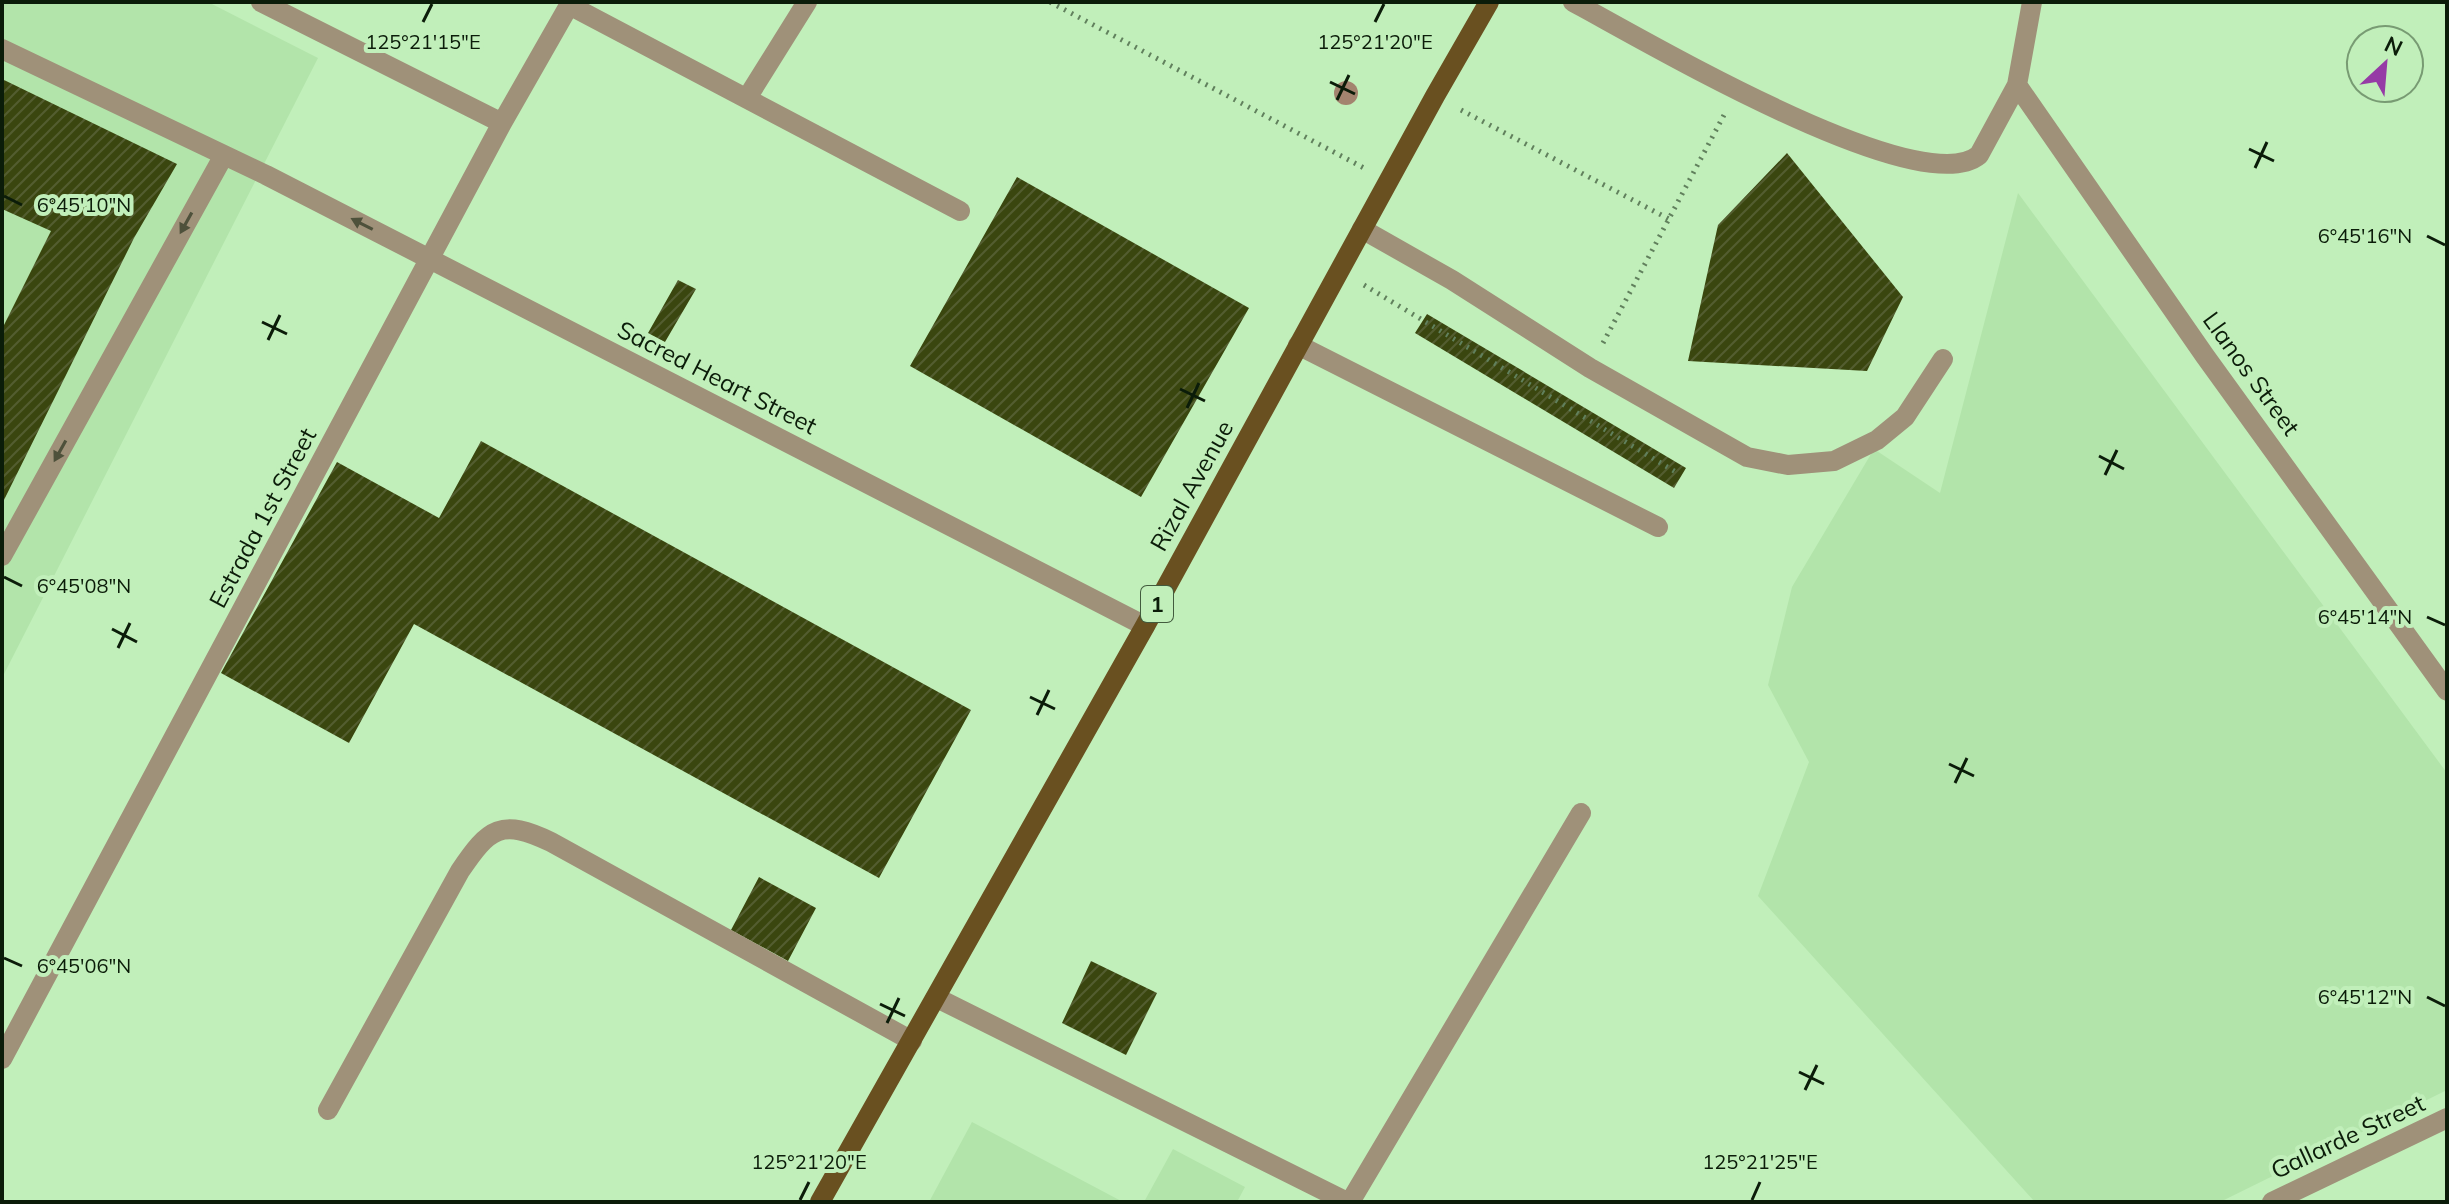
<svg xmlns="http://www.w3.org/2000/svg" width="2449" height="1204" font-family="Mulish,sans-serif">
  <style>
    .built { fill: #b2e4aa }
    .building { fill: url(#building-hatch) }
    .lines { fill: none; stroke-linecap: round; stroke-linejoin: round }
    .path { stroke: #61805d; stroke-width: 5; stroke-dasharray: 2 6; stroke-linecap: butt }
    .minor { stroke: #9f9179; stroke-width: 20 }
    .major { stroke: #695020; stroke-width: 20 }
    .tree { fill: #a3846f }
    .oneway { fill: #4e513b }
    .ticks { fill: none; stroke: #0b1c09; stroke-width: 3 }
    .labels { text-anchor: middle; stroke-width: 8; stroke-linejoin: round; paint-order: stroke }
    .shield { fill: #c1efba; stroke: #425b3e; stroke-width: 2 }
    .shield-label { font-size: 22px; font-weight: bold; fill: #0b1c09 }
    .street-label { font-size: 24px; fill: #0b1c09; stroke: #c1efba }
    .ticks-label { font-size: 20px; text-anchor: middle; fill: #0b1c09; stroke: #c1efba; stroke-width: 8; stroke-linejoin: round; paint-order: stroke }
  </style>
  <defs>
    <pattern id="building-hatch" width="6" height="6" patternUnits="userSpaceOnUse" patternTransform="scale(2)"><rect width="6" height="6" fill="#3a460f"/><path d="M-1 1l2-2M0 6l6-6M5 7l2-2" fill="none" stroke="#535d30"/></pattern>
  </defs>
  <rect width="100%" height="100%" fill="#c1efba"/>
  <path class="built" d="M2 2H208L318 58 2 678Z
    M2018 193 2447 773V1090L2220 1202H2035L1758 896 1809 762 1768 685 1792 587 1874 449 1940 493Z
    M972 1122 1123 1202H929Z
    M1173 1149 1245 1187 1237 1202H1144Z"/>
  <path class="building" d="M2 79 177 164 134 238 2 504V329L51 231 2 209Z
    M1787 153 1903 297 1867 371 1688 361 1718 225Z
    M1017 177 1249 308 1141 497 910 366Z
    M678 280 696 289 665 342 648 333Z
    M1427 314 1686 468 1674 488 1415 333Z
    M481 441 971 710 879 878 414 624 349 743 221 673 337 462 439 518Z
    M759 877 816 908 788 961 731 930Z
    M1091 961 1157 993 1126 1055 1062 1023Z"/>
  <g class="lines">
    <path class="path" d="M1050 2 1364 168
      M1461 110 1669 219
      M1364 285 1679 474
      M1603 343 1724 115"/>
    <path class="minor" d="M261 2 502 123
      M1573 2C1639 37 1920 204 1979 155L2017 85 2032 2
      M569 5 960 211
      M2 49 266 175 1145 626
      M2017 85 2205 356 2447 691
      M747 98 807 2
      M1362 229 1452 280 1590 368 1747 457 1788 465 1834 461 1877 440 1905 417 1943 359
      M1298 345 1658 527
      M2 556 224 155
      M937 998 1347 1202
      M2 1059 502 123 571 2
      M328 1110 460 871C489 828 501 818 551 842L912 1041
      M1350 1202 1581 813
      M2272 1202 2447 1118"/>
    <path class="major" d="M820 1202 1145 626 1435 96 1489 2"/>
  </g>
  <circle class="tree" cx="1346" cy="93" r="12"/>
  <defs><path id="oneway-solid" d="M-6-.8H1V-3.2L6.5 0L1 3.2V.8H-6Z" transform="scale(2)"/></defs>
  <g class="oneway">
    <use href="#oneway-solid" transform="translate(186 223) rotate(119)"/>
    <use href="#oneway-solid" transform="translate(362 224) rotate(-153)"/>
    <use href="#oneway-solid" transform="translate(60 451) rotate(119)"/>
  </g>
  <path class="ticks" d="M423 22 432 4M1375 22 1384 4M1330 82 1355 94M1337 100 1349 75M2249 149 2274 161M2255 168 2267 142M4 196 22 205M2427 236 2445 245M262 322 287 334M268 340 280 315M1180 389 1205 401M1187 408 1199 383M2099 456 2124 469M2105 475 2117 450M4 577 22 586M2427 617 2445 625M112 629 137 642M118 648 130 623M1030 697 1055 709M1037 715 1049 690M1949 764 1974 776M1955 783 1967 758M4 958 22 966M2427 997 2445 1006M880 1004 905 1016M887 1023 899 998M1799 1072 1824 1084M1805 1090 1817 1065M800 1200 809 1182M1752 1200 1760 1182"/>
  <g class="labels">
    <rect class="shield" x="1141" y="586" width="32" height="36" rx="6"/>
    <g class="shield-label">
      <text x="1157" y="612">1</text>
    </g>
    <g class="street-label">
      <text transform="translate(2251 374) rotate(54)" y="8">Llanos Street</text>
      <text transform="translate(717 378) rotate(27)" y="8">Sacred Heart Street</text>
      <text transform="translate(1192 486) rotate(-61)" y="8">Rizal Avenue</text>
      <text transform="translate(263 518) rotate(-62)" y="8">Estrada 1st Street</text>
      <text transform="translate(2348 1137) rotate(-25)" y="8">Gallarde Street</text>
    </g>
  </g>
  <g class="ticks-label">
    <text x="423" y="49">125°21'15"E</text>
    <text x="1375" y="49">125°21'20"E</text>
    <text x="84" y="212">6°45'10"N</text>
    <text x="2365" y="243">6°45'16"N</text>
    <text x="84" y="593">6°45'08"N</text>
    <text x="2365" y="624">6°45'14"N</text>
    <text x="84" y="973">6°45'06"N</text>
    <text x="2365" y="1004">6°45'12"N</text>
    <text x="809" y="1169">125°21'20"E</text>
    <text x="1760" y="1169">125°21'25"E</text>
  </g>
  <rect width="2449" height="1204" fill="none" stroke="#0b1c09" stroke-width="8"/>
  <g transform="translate(2385 64) rotate(26)"><circle r="38" fill="#c1efba" stroke="#789b73" stroke-width="2"/>
  <path d="M0-6L14 30L0 20L-14 30Z" fill="#963ba6"/>
  <text y="-12" font-size="22" font-weight="bold" text-anchor="middle" fill="#0b1c09">N</text>
  </g>
</svg>
